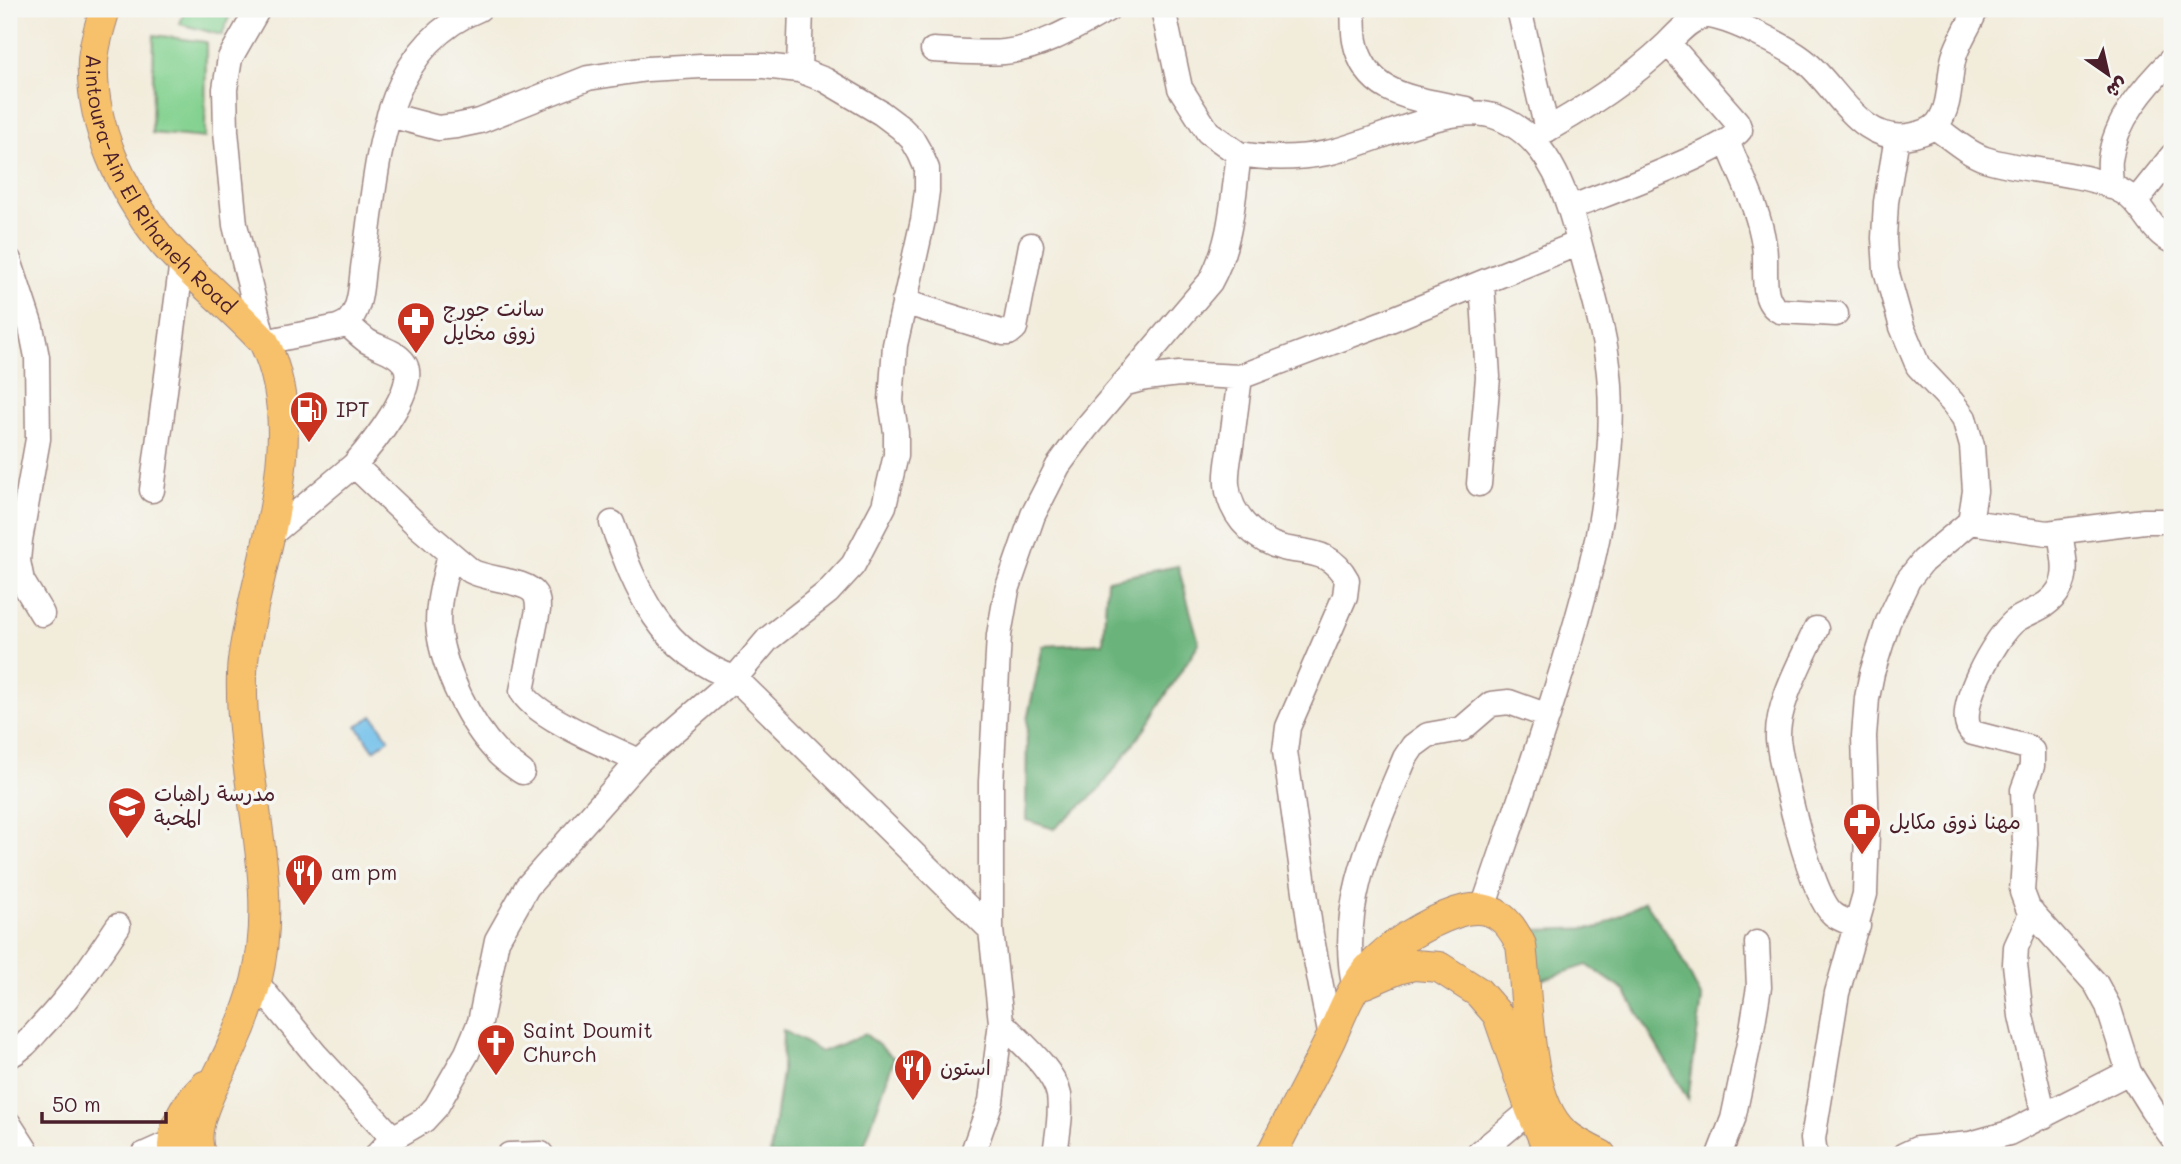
<svg xmlns="http://www.w3.org/2000/svg" width="2181" height="1164" font-family="Mali,'Playpen Sans Arabic',sans-serif">
  <style>
    .green { fill: #84d291; stroke: #67785e; stroke-width: 2 }
    .forest { fill: #6bb47b; stroke: #5a6a53; stroke-width: 2 }
    .water { fill: #6fc0ea; stroke: #5c708a; stroke-width: 2 }
    .lines { fill: none; stroke-linecap: round; stroke-linejoin: round }
    .minor-casing { stroke: #9e8683; stroke-width: 27 }
    .major-casing { stroke: #9e8683; stroke-width: 32 }
    .minor { stroke: #fff; stroke-width: 24 }
    .major { stroke: #f7c06b; stroke-width: 30 }
    .labels { text-anchor: middle; stroke-width: 7; stroke-linejoin: round; paint-order: stroke }
    .street-label { font-size: 21px; fill: #4a1f2b; stroke: #f6f6f2 }
    .poi-label { font-size: 21px; fill: #4a1f2b; stroke: #f6f6f2; text-anchor: start }
  </style>
  <rect width="100%" height="100%" fill="#f6f6f2"/>
  <filter id="ink" filterUnits="userSpaceOnUse"><feTurbulence type="fractalNoise" baseFrequency=".0143" numOctaves="2"/><feDisplacementMap in="SourceGraphic" scale="14" xChannelSelector="R" yChannelSelector="G"/><feConvolveMatrix kernelMatrix="1 2 1 2 8 2 1 2 1" color-interpolation-filters="sRGB"/></filter>
  <filter id="wash" filterUnits="userSpaceOnUse"><feTurbulence type="fractalNoise" baseFrequency=".00686" numOctaves="4" result="noise"/><feDisplacementMap in="SourceGraphic" scale="28" xChannelSelector="R" yChannelSelector="G"/><feGaussianBlur stdDeviation="1.57" result="paint"/><feColorMatrix in="noise" values="0 0 0 0 0 0 0 0 0 0 0 0 0 0 0 0 0 1.4 0 .05"/><feComposite in="paint" operator="in"/></filter>
  <g filter="url(#wash)">
    <rect width="100%" height="100%" fill="#f2ecdb"/>
    <path class="green" d="M185 9H232L222 35 180 24Z
      M154 35 206 42 205 138 152 133Z"/>
    <path class="forest" d="M1178 566 1199 643 1145 728 1099 790 1054 829 1026 820 1027 720 1043 646 1103 643 1107 580Z
      M1645 901 1674 944 1702 999 1688 1100 1625 991 1587 965 1538 981 1529 930 1598 928Z
      M783 1030 821 1052 865 1034 894 1058 861 1155H770L782 1072Z"/>
    <path class="water" d="M373 716 389 739 374 750 357 726Z"/>
  </g>
  <g filter="url(#ink)">
    <g class="lines">
      <defs>
        <path id="minor" d="M258 9 230 58 225 89 226 131 235 225 264 342 338 327C343 325 348 323 351 318 362 304 361 278 364 261 378 170 378 49 479 9
          M1163 9 1180 88 1208 132 1239 154
          M1353 9C1354 19 1353 31 1355 41 1366 98 1419 99 1466 109
          M1519 9 1547 130
          M933 50C956 51 980 54 1004 52 1042 48 1076 27 1108 9
          M799 70 801 9
          M389 115 438 128 456 126 480 121 588 78 647 69 701 66H764L799 70 825 80 881 113 901 128 912 139 920 153 927 169V191L923 220 895 345 891 401 896 432V455L884 506 853 565 828 592 768 639 735 678C661 654 636 590 612 523
          M1935 127C1951 138 1967 153 1985 159 2027 173 2084 170 2123 192 2144 204 2150 232 2172 241
          M1532 138C1580 112 1627 82 1667 44 1677 34 1690 18 1705 16 1724 14 1791 49 1806 62 1839 90 1862 147 1914 135 1923 133 1932 130 1938 123 1952 104 1948 79 1954 57 1959 40 1970 25 1976 9
          M1727 141C1740 174 1759 209 1764 245 1768 266 1758 301 1780 311L1836 314
          M2111 187C2111 178 2109 168 2110 160 2115 120 2145 86 2172 59
          M2135 202 2172 156
          M1570 208C1602 195 1724 152 1740 130L1737 122 1668 43
          M9 260 31 327 37 357 38 439 20 540 18 561 22 581 42 614
          M904 302 1004 333H1009L1015 328 1031 245
          M346 323C353 329 360 336 367 341 378 348 396 351 404 363 421 386 369 448 354 465
          M1240 377C1237 400 1234 423 1231 446 1229 458 1226 471 1227 484 1230 519 1260 546 1294 550 1319 553 1335 557 1347 580L1345 596 1288 727 1285 751 1311 934 1331 1038
          M1123 384 1146 378 1179 374 1240 377 1383 323 1579 243
          M1479 484 1488 377 1482 283
          M152 490 182 261
          M1970 522 2047 533 2144 521H2172
          M2060 532C2062 550 2070 573 2059 590 2049 607 2032 610 2016 620 1997 634 1950 715 1973 733L2027 747 2032 751V766L2023 790 2025 844 2022 892 2028 908 2096 984 2108 1006 2129 1072 2152 1109 2172 1137
          M268 537 354 465 417 525 471 571C487 580 526 580 535 594 538 599 538 604 538 610L522 691C531 715 614 749 639 761L735 678 991 930
          M450 553C445 578 435 607 439 632 444 671 470 724 497 752 504 760 514 766 522 772
          M1816 629C1802 660 1776 705 1778 740 1783 773 1810 895 1833 914 1840 920 1850 922 1858 926
          M2032 912 2016 947 2015 964 2021 1016 2044 1116
          M256 982 316 1055 393 1138
          M1355 988C1336 908 1375 830 1405 758L1413 746 1428 735 1462 729 1491 704 1509 702 1548 716
          M1001 1022C1019 1041 1054 1069 1059 1095 1062 1115 1057 1136 1055 1155
          M9 1056C23 1049 31 1038 41 1027 71 996 94 962 118 926
          M9 1124 29 1155
          M143 1155 172 1142 189 1141
          M377 1155 393 1138 424 1120 436 1107 467 1053 480 1022 497 940 527 887 639 761
          M509 1155 541 1154
          M972 1155 991 1101 1001 1022 991 930V782L999 635 1007 590 1033 515 1058 466 1086 428 1210 282C1232 243 1233 197 1239 154 1269 159 1297 159 1327 153 1376 143 1452 99 1499 118 1552 139 1568 199 1581 249 1593 294 1607 339 1610 385 1616 489 1588 588 1557 686 1534 760 1508 834 1483 908
          M1477 1155 1531 1110 1544 1103
          M1719 1155 1733 1119 1752 1029 1759 987 1757 943
          M1815 1155 1813 1139 1837 993 1865 894 1867 832 1864 736 1867 698 1872 673 1888 622 1908 580 1923 561 1970 522 1975 491 1972 446 1964 418 1952 402 1918 366 1902 327 1886 270 1884 238 1886 202 1897 137
          M1904 1155 1917 1149 1970 1144 2009 1133 2129 1072"/>
        <g id="major">
          <path id="s1" d="M105 9C100 26 94 43 93 61 90 125 122 192 162 241 193 277 232 307 264 342 304 424 271 523 253 607 249 629 242 653 242 675 239 777 282 880 256 982 250 1004 240 1030 230 1051 218 1078 187 1127 201 1155"/>
          <path d="M1365 983 1398 969 1414 965 1439 967 1478 992 1498 1015 1531 1110 1551 1155"/>
          <path d="M173 1155C171 1127 185 1105 205 1086"/>
          <path d="M1271 1155C1290 1117 1311 1079 1330 1040 1341 1016 1350 990 1368 969 1390 944 1426 923 1458 912 1490 902 1508 917 1521 945 1528 994 1525 1099 1564 1133 1575 1142 1588 1149 1601 1155"/>
        </g>
      </defs>
      <use href="#minor" class="minor-casing"/>
      <use href="#major" class="major-casing"/>
      <use href="#minor" class="minor"/>
      <use href="#major" class="major"/>
    </g>
  </g>
  <defs>
    <symbol id="pharmacy-pin" viewBox="-11 -11 22 30"><path d="M0 17L-7.5 6A9.5 9.5 0 1 1 7.5 6Z" fill="#c8321e" stroke="#f6f6f2"/><path d="M-2-6h4v4h4v4h-4v4h-4v-4h-4v-4h4Z" fill="#fff"/></symbol>
    <symbol id="fuel-pin" viewBox="-11 -11 22 30"><path d="M0 17L-7.5 6A9.5 9.5 0 1 1 7.5 6Z" fill="#c8321e" stroke="#f6f6f2"/><path d="M-5.5-6h7V0h2V4h1.3V-2.5L3-4.5l.8-.8L6-3V5H2.5V1h-1V6h-7ZM-4.2-4.7v3.2H.2V-4.7Z" fill="#fff"/></symbol>
    <symbol id="school-pin" viewBox="-11 -11 22 30"><path d="M0 17L-7.5 6A9.5 9.5 0 1 1 7.5 6Z" fill="#c8321e" stroke="#f6f6f2"/><path d="M0-5L7-2L0 1L-7-2ZM-4 1L0 2.5L4 1V4Q0 6-4 4Z" fill="#fff"/></symbol>
    <symbol id="restaurant-pin" viewBox="-11 -11 22 30"><path d="M0 17L-7.5 6A9.5 9.5 0 1 1 7.5 6Z" fill="#c8321e" stroke="#f6f6f2"/><path d="M-5-6h1v4h1v-4h1v4h1v-4h1v5L-1.5 .5V6h-2V.5L-5-1ZM5-6V6H3V1.5H1.5Q1.5-4 5-6Z" fill="#fff"/></symbol>
    <symbol id="church-pin" viewBox="-11 -11 22 30"><path d="M0 17L-7.5 6A9.5 9.5 0 1 1 7.5 6Z" fill="#c8321e" stroke="#f6f6f2"/><path d="M-1.2-6h2.4v3.5h3.3v2.4h-3.3V6h-2.4V-.1h-3.3v-2.4h3.3Z" fill="#fff"/></symbol>
  </defs>
  <g fill-rule="evenodd">
    <use href="#pharmacy-pin" x="394" y="299" width="44" height="60"/>
    <use href="#fuel-pin" x="287" y="388" width="44" height="60"/>
    <use href="#school-pin" x="105" y="784" width="44" height="60"/>
    <use href="#pharmacy-pin" x="1840" y="800" width="44" height="60"/>
    <use href="#restaurant-pin" x="282" y="851" width="44" height="60"/>
    <use href="#church-pin" x="474" y="1021" width="44" height="60"/>
    <use href="#restaurant-pin" x="891" y="1046" width="44" height="60"/>
  </g>
  <g class="labels">
    <g class="street-label">
      <text dy="7" stroke="none"><textPath href="#s1" startOffset="198">Aintoura-Ain El Rihaneh Road</textPath></text>
    </g>
    <g class="poi-label">
      <text x="443" y="316">سانت جورج<tspan x="443" dy="24">زوق مخايل</tspan></text>
      <text x="336" y="417">IPT</text>
      <text x="154" y="801">مدرسة راهبات<tspan x="154" dy="24">المحبة</tspan></text>
      <text x="1889" y="829">مهنا ذوق مكايل</text>
      <text x="331" y="880">am pm</text>
      <text x="523" y="1038">Saint Doumit<tspan x="523" dy="24">Church</tspan></text>
      <text x="940" y="1075">استون</text>
    </g>
  </g>
  <rect width="2181" height="1164" fill="none" stroke="#f6f6f2" stroke-width="35"/>
  <g transform="translate(2108 74) rotate(146)" stroke="#f6f6f2" stroke-width="5" paint-order="stroke">
  <path d="M0-5L12 26L0 18L-12 26Z" fill="#4a1f2b"/>
  <text y="-10" font-size="19" font-weight="bold" text-anchor="middle" fill="#4a1f2b">ش</text>
  </g>
  <path d="M42 1112v10h124v-10" fill="none" stroke="#4a1f2b" stroke-width="3.5"/>
  <text x="52" y="1112" font-size="21" fill="#4a1f2b" stroke="#f6f6f2" stroke-width="5" paint-order="stroke">50 m</text>
</svg>
